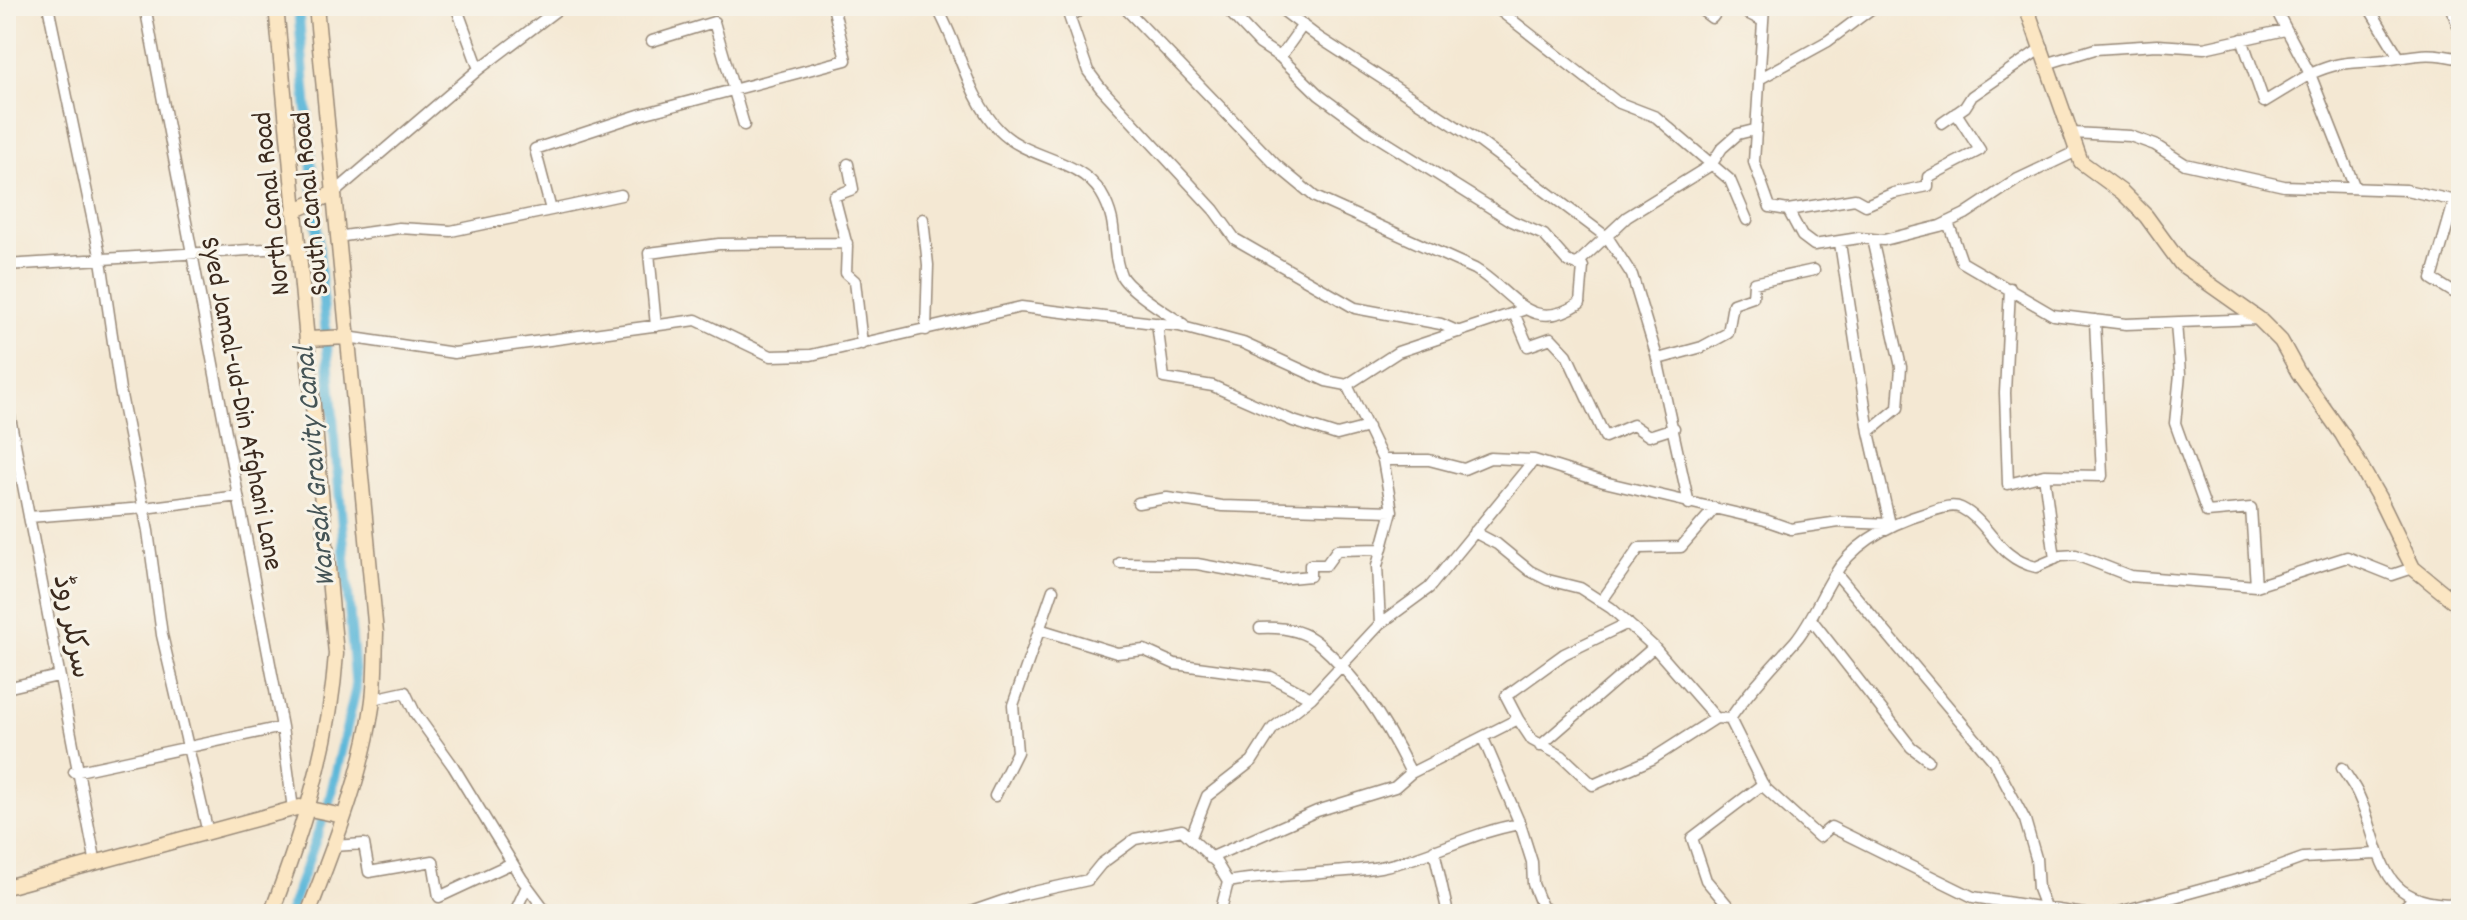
<svg xmlns="http://www.w3.org/2000/svg" width="2467" height="920" font-family="Dekko,'Playpen Sans Arabic',sans-serif">
  <style>
    .lines { fill: none; stroke-linecap: round; stroke-linejoin: round }
    .canal { stroke: #5bb7d9; stroke-width: 10 }
    .street-casing { stroke: #988978; stroke-width: 13 }
    .secondary-casing { stroke: #988978; stroke-width: 17 }
    .street { stroke: #fff; stroke-width: 10 }
    .secondary { stroke: #fbe6c3; stroke-width: 14 }
    .labels { text-anchor: middle; stroke-width: 6; stroke-linejoin: round; paint-order: stroke }
    .street-label { font-size: 28px; fill: #3b2a1e; stroke: #f7f3e8 }
    .water-label { font-size: 30px; font-style: italic; fill: #455456; stroke: #f7f3e8 }
  </style>
  <rect width="100%" height="100%" fill="#f7f3e8"/>
  <filter id="ink" filterUnits="userSpaceOnUse"><feTurbulence type="fractalNoise" baseFrequency=".0125" numOctaves="2"/><feDisplacementMap in="SourceGraphic" scale="16" xChannelSelector="R" yChannelSelector="G"/><feConvolveMatrix kernelMatrix="1 2 1 2 8 2 1 2 1" color-interpolation-filters="sRGB"/></filter>
  <filter id="wash" filterUnits="userSpaceOnUse"><feTurbulence type="fractalNoise" baseFrequency=".006" numOctaves="4" result="noise"/><feDisplacementMap in="SourceGraphic" scale="32" xChannelSelector="R" yChannelSelector="G"/><feGaussianBlur stdDeviation="1.8" result="paint"/><feColorMatrix in="noise" values="0 0 0 0 0 0 0 0 0 0 0 0 0 0 0 0 0 1.4 0 .05"/><feComposite in="paint" operator="in"/></filter>
  <g filter="url(#wash)">
    <rect width="100%" height="100%" fill="#f4e8d3"/>
    <g class="lines">
      <path class="canal" d="M289 914 329 802 356 688 298 6"/>
    </g>
  </g>
  <g filter="url(#ink)">
    <g class="lines">
      <defs>
        <path id="street" d="M48 6 101 260 120 390 148 531 162 635 208 833
          M145 6 282 727 293 809
          M456 6 479 69
          M936 6C959 44 967 97 999 130 1028 160 1078 157 1101 193 1121 226 1109 247 1121 275 1128 290 1168 314 1183 324
          M1090 6 1069 16 1088 71 1100 87 1214 210 1235 239 1355 308 1441 324 1459 332
          M1123 6 1275 164 1315 197 1475 269C1513 292 1530 336 1580 303L1583 267 1580 261 1627 217 1711 165 1722 148 1738 134 1754 130
          M1224 6 1260 44 1280 57
          M1277 6 1318 37 1480 142 1608 238 1632 275 1656 354 1689 504
          M1494 6 1617 102 1656 117 1730 180 1747 220
          M1696 6 1712 18 1721 6
          M1733 6 1763 21
          M1764 6 1754 162 1770 207 1788 210 1802 236 1814 245 1859 238 1884 240 1940 226 1965 214 2018 179 2075 152
          M2274 6 2310 74C2344 59 2351 64 2385 60 2418 55 2427 51 2461 59
          M2368 6 2399 57
          M2450 6 2461 32
          M1303 25 1280 57 1319 95 1368 131 1512 221 1544 235 1567 261 1583 267
          M2242 39 2264 102 2310 74 2355 188
          M652 41 714 22 744 125
          M2049 63 2095 49 2157 45 2204 48 2285 30
          M1761 78 1828 41 1875 6
          M1942 123 1965 107 1972 96 2043 47
          M2072 133 2130 136 2155 145 2185 164 2284 186 2406 190 2461 202
          M848 164 853 189 834 196 847 246 846 273 855 281 862 344
          M334 193 479 69 562 6
          M551 210 621 195
          M1788 210 1855 199 1866 205 1894 193 1928 186V177L1980 150 1956 113
          M923 219 928 265 926 330
          M1948 222 1962 262 2053 315 2126 324 2259 319
          M337 237 399 228 451 231 551 210 535 149 642 114 846 60 833 6
          M6 265 297 247
          M2010 288 2005 393 2008 484 2044 475 2055 559
          M2453 292 2432 279 2454 202
          M1514 313 1528 346 1551 338 1567 355 1605 437 1633 425 1649 436 1674 428
          M1157 323 1164 378 1213 386 1293 421 1337 435 1368 427
          M2176 323 2180 374 2175 423 2207 512 2251 508 2256 586
          M656 326 649 253 719 244 847 243
          M347 337 454 353 696 320 771 356 811 355 1021 307 1179 326 1243 343 1326 381 1347 385 1398 352 1523 310
          M1658 359 1702 347 1728 333 1733 304 1753 297 1754 283 1814 270
          M6 397 96 864
          M1869 432 1898 408 1901 367 1872 239
          M1383 460H1429L1464 469 1490 458 1534 460 1604 482 1765 520 1791 529 1839 522 1890 524 1869 432 1840 243
          M2044 475 2102 476 2095 320
          M1138 503 1167 498 1222 506 1392 511
          M29 517 144 508 238 496
          M1474 532 1497 544 1530 571 1548 580 1580 588 1611 608 1654 647 1716 718
          M1120 563 1197 564 1279 579 1310 576V565H1326L1337 550 1381 549
          M1836 573 1993 760 2025 820 2036 858 2038 889 2047 912
          M1601 602 1639 548 1681 547 1714 509
          M1811 619 1911 747 1928 760
          M1380 624 1429 588 1534 460
          M1260 628C1279 627 1302 629 1318 643 1357 676 1389 728 1411 773
          M1039 629 1117 653 1144 650 1175 664 1271 677 1311 698
          M6 688 58 676
          M373 699 405 692 415 713 453 766 522 879 548 914
          M1518 719 1506 696 1564 654 1628 623
          M1730 719 1764 787 1819 837 1831 827 1973 897 2084 914
          M1483 738 1520 824 1532 862 1533 884 1545 914
          M1540 746 1654 647
          M2342 768C2347 777 2354 785 2358 794 2385 852 2373 907 2461 904
          M74 772 282 727
          M995 796 1017 752 1013 705 1053 590
          M1191 837 1207 796 1252 761 1273 728 1311 698 1380 624 1377 566 1392 511 1383 460 1347 385
          M333 846 364 844 369 872 433 861 439 897 512 863
          M1434 850 1448 914
          M1210 858 1317 811 1395 787 1411 773 1518 719 1532 740 1562 756 1593 785 1652 759 1716 718 1730 719C1750 689 1773 666 1796 640 1812 620 1820 598 1833 577 1853 543 1889 524 1926 513 1936 510 1951 503 1961 508 1990 522 1996 558 2036 567L2061 556 2076 555 2130 576 2256 586 2347 557 2392 575 2413 568
          M1228 882C1278 873 1330 875 1380 867 1429 858 1471 832 1520 824
          M514 914 527 886
          M965 914 1020 895 1088 880 1101 864 1135 839 1182 830 1216 862 1228 882 1220 914
          M1522 914 1545 908
          M1735 914 1706 880 1692 838 1763 784
          M2112 914 2262 873 2303 858 2376 854
          M2397 914 2414 898"/>
        <path id="secondary" d="M2026 6 2081 162 2122 192 2146 216 2181 264 2259 319 2281 341 2298 372 2342 434 2379 498 2413 568 2461 607
          M294 211 334 193
          M309 339 347 337
          M6 887 300 807 343 816
          M271 914C303 830 330 744 336 654L276 6
          M308 914C333 848 362 777 372 707 376 683 375 657 376 633L316 6"/>
      </defs>
      <use href="#street" class="street-casing"/>
      <use href="#secondary" class="secondary-casing"/>
      <use href="#street" class="street"/>
      <use href="#secondary" class="secondary"/>
    </g>
  </g>
  <g class="labels">
    <g class="street-label">
      <text transform="translate(269 204) rotate(-96)" y="10">North Canal Road</text>
      <text transform="translate(308 204) rotate(-96)" y="10">South Canal Road</text>
      <text transform="translate(244 403) rotate(79)" y="10">Syed Jamal-ud-Din Afghani Lane</text>
      <text transform="translate(74 626) rotate(79)" y="10">سرکلر روڈ</text>
    </g>
    <g class="water-label">
      <text transform="translate(313 467) rotate(-95)" y="10">Warsak Gravity Canal</text>
    </g>
  </g>
  <rect width="2467" height="920" fill="none" stroke="#f7f3e8" stroke-width="32"/>
</svg>
